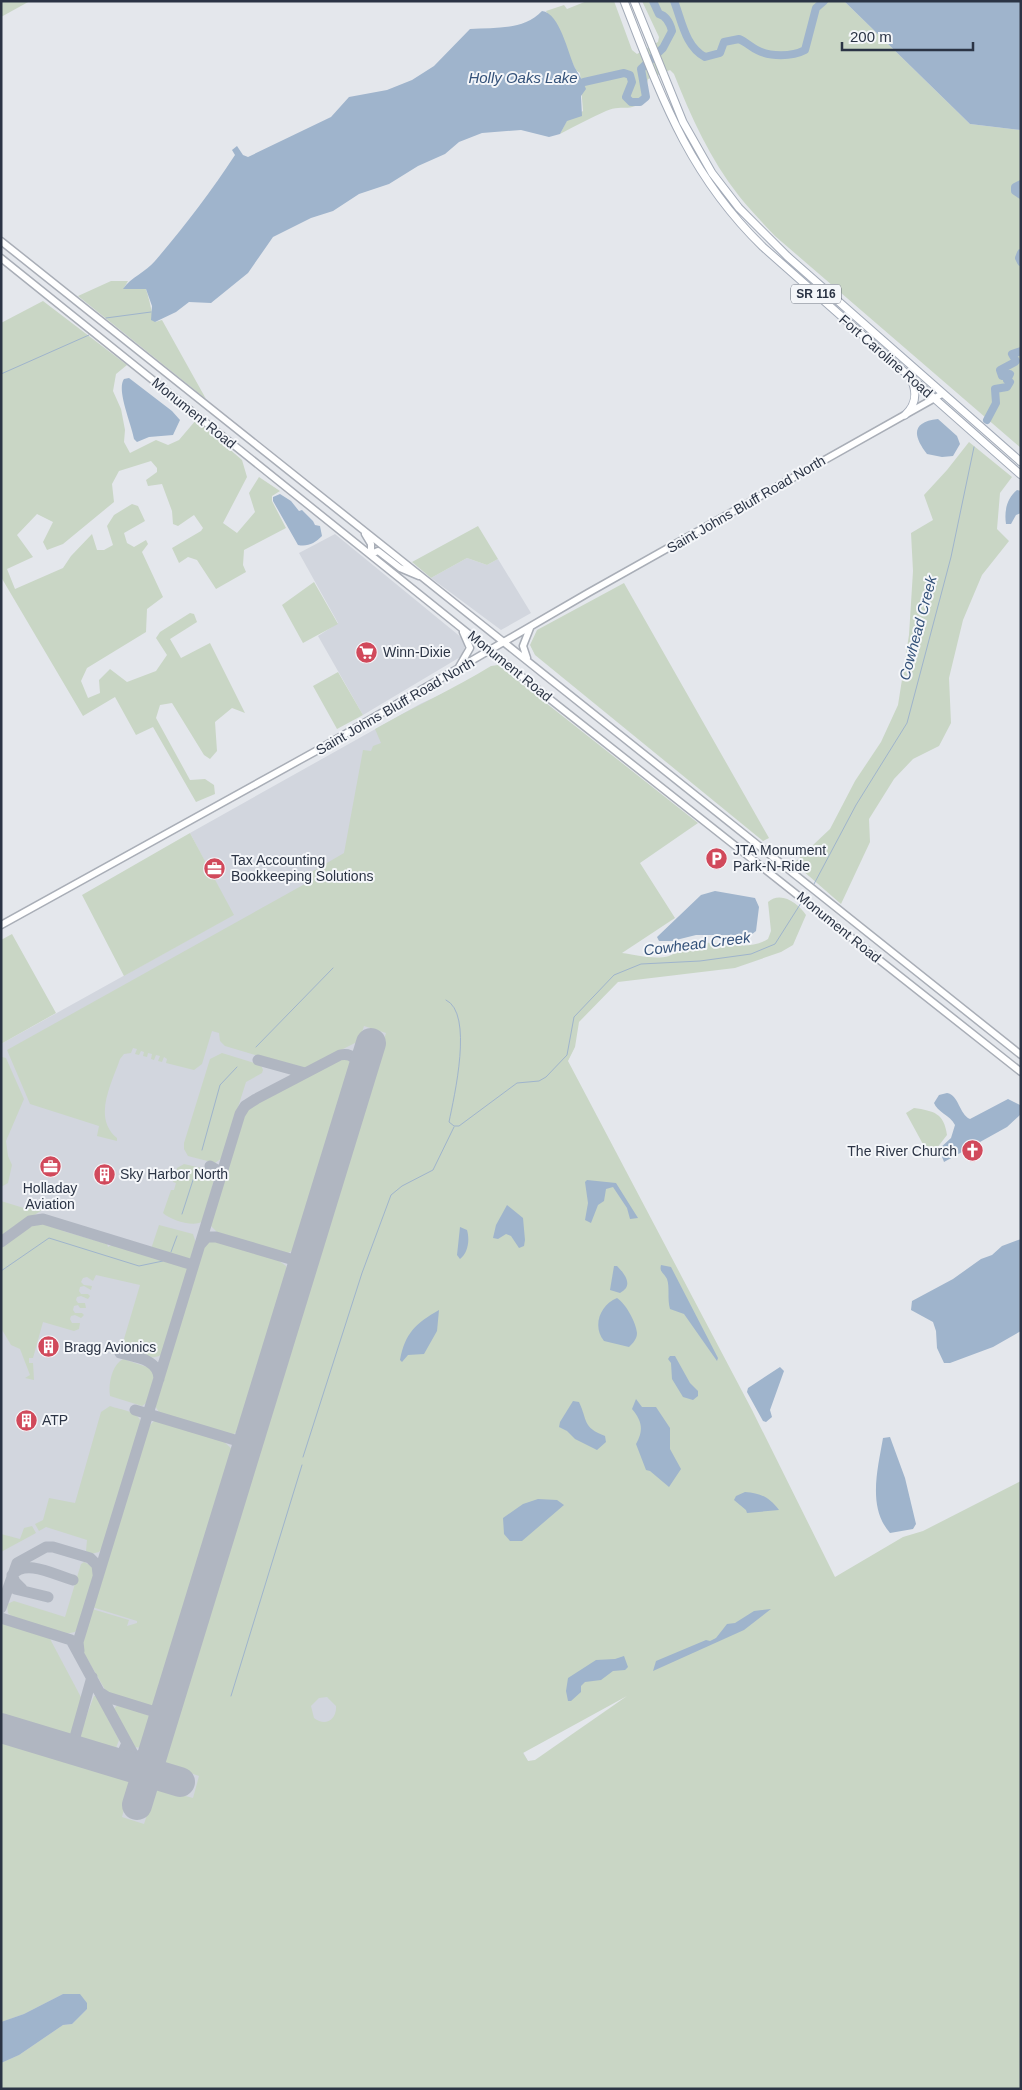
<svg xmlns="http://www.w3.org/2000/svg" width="1022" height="2090" font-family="Arial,sans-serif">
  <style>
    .built { fill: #d2d6de }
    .green { fill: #c9d6c5; fill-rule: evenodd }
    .water { fill: #9fb4cc }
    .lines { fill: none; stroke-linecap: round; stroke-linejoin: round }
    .stream { stroke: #9fb4cc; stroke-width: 1 }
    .river { stroke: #9fb4cc; stroke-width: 8 }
    .taxiway { stroke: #b0b6c1; stroke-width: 11 }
    .runway { stroke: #b0b6c1; stroke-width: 30 }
    .secondary-casing { stroke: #a9aeb7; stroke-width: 9 }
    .primary-casing { stroke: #a3abb8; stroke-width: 9 }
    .secondary { stroke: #fff; stroke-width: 6 }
    .primary { stroke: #fff; stroke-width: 7 }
    .labels { text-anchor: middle; stroke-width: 4; stroke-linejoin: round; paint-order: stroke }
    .shield { fill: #f4f6f9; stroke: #676e7b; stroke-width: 1 }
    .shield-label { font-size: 12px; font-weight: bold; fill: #2b3445 }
    .street-label { font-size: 14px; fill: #2b3445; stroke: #f4f6f9 }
    .poi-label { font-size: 14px; fill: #2b3445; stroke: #f4f6f9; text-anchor: start }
    .water-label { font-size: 15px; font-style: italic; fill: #34527a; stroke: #f4f6f9 }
  </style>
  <rect width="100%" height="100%" fill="#e4e7ec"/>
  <path class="built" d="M335 534 462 638 465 645 462 656 363 715 318 636 338 623 299 553Z
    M467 558 487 565 498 559 531 613 501 630 431 578Z
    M450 690 523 1752 530 1765 1 2088V1044L233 915 190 833 420 704Z"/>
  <path class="green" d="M1 1H30L1 17Z
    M587 1H614L632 50 637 54 658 42 659 37 642 1H844L970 124 1021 130V448L775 236C763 223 750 210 739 196 710 159 691 117 674 74L670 70 648 79 646 87 648 96C631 115 625 103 606 111 590 118 575 126 560 134L567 120 583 111 580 73 576 70 546 11 564 5 567 9Z
    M111 281H128L124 288 146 289C150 301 151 311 155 322L162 320 206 399 78 296Z
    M43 301 127 365 116 374 113 391 121 409 125 430 124 442 130 453 156 440 168 445 179 440 196 420 242 460 247 477 223 523 237 533 255 512 249 493 259 477 280 491 272 496V501L286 528 244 550 243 565 246 572 216 589 197 560 188 557 179 563 172 548 201 531 203 528 194 515 178 526 173 524 172 511 162 484 148 486 146 480 157 472V468L151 461 119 471 112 484 114 502 63 544 47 550 43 542 53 522 37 514 17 535 33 557 7 569 15 589 63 568 71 556 92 534 97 550H104L113 545 107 526 114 515 132 504 138 506 145 521 124 533 127 543 134 547 146 540 148 544 142 552 163 597 147 609 146 632 87 668 81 681 88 698 100 693 99 680 110 669 127 682 156 671 167 655 156 638 160 632 190 613 194 614 197 622 170 639 181 658 210 643 245 713 232 708 215 722 217 751 210 759 204 755 172 703 160 705 156 718 190 780 205 779 214 785 215 794 196 802 153 727 136 735 115 697 83 716 1 577V323Z
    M969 442 1012 477 1000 493 997 529 1009 541 982 575 963 620 949 678 951 723 939 746 913 759 894 779 869 819 870 842 841 904 794 863 830 829 855 781 881 742 898 705 909 635 913 571 911 533 933 520 924 495 947 470Z
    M478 526 498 559 487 565 467 558 431 578 412 562Z
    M314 582 338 624 303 643 282 605Z
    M624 583 769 838 763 841 535 655 530 645 537 630Z
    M498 665 698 823 640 863 675 918 622 953C636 955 655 960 669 956 679 952 690 944 701 943 725 941 747 952 768 939L771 931 768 902C781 890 799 904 806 915L793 945 781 952 735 968 618 982 579 1022 575 1047 568 1061 752 1410 835 1577 903 1537 923 1531 1021 1481V2089H1V2063L19 2055 63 2025 72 2024 87 2009V2003L63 1994 24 2014 1 2022V1741L129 1780 131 1784 122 1817 144 1824 155 1791 159 1789 193 1798 199 1776 167 1765 165 1761 386 1033 364 1026 359 1041 303 1069 225 1046 220 1041 219 1033 212 1031 202 1064 194 1070 166 1063 167 1059 164 1057 162 1062 158 1061 160 1056 156 1055 154 1060 151 1059 152 1054 148 1053 147 1057 143 1056 144 1052 141 1051 139 1055 135 1054 137 1049 133 1048 131 1053 124 1054 120 1059C112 1083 92 1118 117 1138V1141L97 1136 99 1126 30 1104 7 1050 312 880 308 874 344 853 363 750 371 751 373 746 381 743 375 729C414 707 453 689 491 666ZM627 1696 535 1760 528 1761 523 1753ZM327 1697 336 1706C337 1720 325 1727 314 1718L311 1706 319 1698Z
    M338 672 363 715 337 729 313 686Z
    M190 833 234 915 124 976 82 895Z
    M12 934 56 1013 1 1044V940Z
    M222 1053 261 1065 263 1070 262 1073 246 1082 222 1158 215 1163 188 1156 184 1149V1143L210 1059Z
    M2 1057 6 1058 24 1099 6 1141 8 1156 12 1165 8 1183 1 1187Z
    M342 1058 348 1060 351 1065 294 1250 286 1254 217 1232 211 1226 214 1211 246 1110Z
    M914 1108C934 1111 944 1113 947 1135L930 1157 906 1113Z
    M184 1164 210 1170 215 1176 203 1221C195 1228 170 1220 163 1213L171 1190H174L176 1183 173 1182 177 1168Z
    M1 1201 27 1209 30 1206 42 1210 1 1237Z
    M47 1216 66 1221 63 1231 107 1244 108 1247 113 1244 149 1255 159 1225 193 1234 196 1243 161 1355C149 1362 125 1353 124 1339L140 1285 96 1275 93 1281 87 1277 83 1278 81 1282 84 1285 92 1286 91 1290 84 1286 80 1287 79 1291 81 1294H88L90 1296 88 1299 81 1296 77 1297 76 1300 78 1303H85L86 1308H80L78 1305 74 1306 73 1310 75 1313H82L84 1315 81 1318 75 1315 71 1316 70 1319 72 1323H80L79 1329 74 1331 43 1322 33 1358H29V1363H33L34 1380 25 1378 30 1375 20 1349 11 1345 1 1328V1245L36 1220Z
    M211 1240 278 1260 286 1266 288 1271 239 1431 232 1435 160 1414 154 1404 202 1249Z
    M123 1359 153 1369C157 1379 152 1401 142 1406L110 1396C108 1384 112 1365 123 1359Z
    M110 1406C121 1410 139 1411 141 1423L102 1548 99 1552 91 1554 86 1551 87 1540 46 1527 39 1531 35 1524 43 1520 49 1498 75 1503 101 1412Z
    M155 1420 223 1441 233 1450 155 1705 148 1707 107 1693 81 1648 92 1609 129 1620 127 1626 137 1623V1621L92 1607 148 1427Z
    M32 1526 36 1533 1 1552V1534L20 1539 24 1528Z
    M84 1562 94 1567C96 1579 83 1623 75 1632L65 1634 14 1618 8 1613 7 1604 14 1601 65 1617 81 1564Z
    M1 1622 49 1637 83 1701 73 1731 69 1735 1 1714Z
    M94 1696H96L119 1740 116 1748 81 1739 80 1733Z
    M118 1704 150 1716 142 1748 134 1747 114 1709Z"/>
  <path class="water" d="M844 1H1021V130L970 124Z
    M542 11C560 13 568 54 575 68 579 75 583 81 586 89L581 96 582 116 567 121 560 134 549 137 521 130 482 133 459 142 445 154 418 166 389 184 359 194 333 211 311 218 273 237 248 273 211 303 189 302 176 312 155 322 151 320 152 306 146 289H123C131 277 146 272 155 261 184 227 211 192 235 155L232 150 237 146 243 155 248 157 331 117 349 97 387 90 412 80 434 66 470 29C495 27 523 31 542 11Z
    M129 378 172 411 180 420 173 435 149 437 137 442 134 439C132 425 116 390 124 379Z
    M938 419 957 436 960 444 953 456 942 457 927 454C913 436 911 422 938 419Z
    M1017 490 1021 491V513L1016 515 1011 524H1006C1004 511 1007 498 1017 490Z
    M280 494 291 501 299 511 302 510 313 521 315 525 320 526 322 536C315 543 308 547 298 545L273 501V497Z
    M715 891 755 898 759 907 756 931 751 935H696L672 941H659L657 937 701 895Z
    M947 1093C959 1095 959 1114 970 1119L1008 1099 1020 1105 1021 1114 1007 1127 944 1162 939 1149 951 1138 955 1125C950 1115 937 1112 934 1103L939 1095Z
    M587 1180 616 1183 638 1218 630 1219 627 1208 613 1187 606 1189 604 1201 598 1205 591 1223 585 1220 588 1203 585 1182Z
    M507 1205 523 1218 525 1240 524 1246 519 1248 511 1236 506 1234 498 1239 493 1238 496 1225Z
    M460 1227 467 1230C470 1240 468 1253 460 1259L457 1255Z
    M1021 1239V1331L993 1347 950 1363H944L937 1348 936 1331 933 1322 911 1310 912 1301 953 1279 981 1259 992 1255 1002 1246Z
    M661 1265 671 1267 718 1358 717 1361 684 1314 670 1309C667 1298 670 1287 667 1279 664 1273 659 1272 661 1265Z
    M614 1266H617C625 1274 634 1286 620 1293L610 1290Z
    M617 1298C626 1304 636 1322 637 1333 637 1339 633 1343 629 1347L604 1341C592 1326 600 1305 617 1298Z
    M439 1310 437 1331 424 1354 408 1355 402 1362 400 1360C405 1333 416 1323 439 1310Z
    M670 1356H675L690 1383 698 1391V1396L693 1400 683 1397 672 1379 671 1363 668 1359Z
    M780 1367 784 1371 770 1410 772 1417 766 1422 763 1421 747 1392 748 1388Z
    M636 1399 642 1407H656L670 1428V1449L681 1469 669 1487 650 1471 646 1470 636 1444C644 1430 642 1421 632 1409Z
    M573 1401 579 1402C588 1421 582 1427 605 1436L606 1442 597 1450 575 1439 567 1431 559 1427 560 1422Z
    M890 1437 905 1478 916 1524 913 1529 890 1533C867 1507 878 1468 883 1438Z
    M745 1492C760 1493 769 1497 779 1510L747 1513 746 1510 734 1500 736 1496Z
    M538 1499 557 1500 564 1505 522 1541H510L504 1534 503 1518 523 1504Z
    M771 1609 744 1630 653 1671 656 1661 706 1640 710 1641 716 1638 727 1624 735 1623 754 1611Z
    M624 1656 628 1667 625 1670 613 1671 601 1680 585 1682 581 1686V1692L571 1701H568L566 1691 568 1678 596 1660 615 1659Z
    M63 1994H80L87 2003V2009L72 2024 63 2025 19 2055 1 2063V2022L24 2014Z"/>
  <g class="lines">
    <path class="stream" d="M106 318 151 312
      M1 374 89 335
      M814 884 856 805 907 723 951 557 974 447
      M446 1000C474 1013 454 1097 449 1122L454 1126H459L517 1083 539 1081 546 1077 567 1055 574 1017 614 975 641 964 700 961 751 954 775 944 801 903
      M256 1047 333 968
      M202 1150 220 1085 237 1067
      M182 1214 194 1177
      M171 1252 177 1236
      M1 1271 49 1238 139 1266 163 1261
      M303 1457 362 1273 391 1195 402 1186 433 1170 454 1127
      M231 1696 302 1465"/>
    <path class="river" d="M674 1C682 21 685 46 705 57L720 53 724 42 739 39C746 42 751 47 757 50 770 57 792 57 805 50L816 8 824 1
      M584 82 624 73 630 75 632 82 626 97 631 102H640L646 97 641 69 663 48 672 31C670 23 667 16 659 14L653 1
      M1021 184 1015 187V191L1021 195
      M1021 253 1019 258 1021 262
      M987 420 996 403 995 389 1007 387 1010 382 1007 380 1010 374 1002 376 1000 370 1015 362 1016 361 1012 354 1021 351"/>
    <path class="taxiway" d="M258 1060 305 1073
      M210 1166 217 1170 219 1180
      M1 1242 30 1221 43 1219 193 1265
      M200 1245 207 1237H216L304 1263
      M120 1353C135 1357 159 1359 159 1379
      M135 1410 248 1444
      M15 1589 48 1597
      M22 1589 15 1582 12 1575C25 1558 55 1575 73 1580
      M1 1608 17 1563 46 1547H53L90 1558 97 1565 98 1574
      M1 1618 71 1640 133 1754 150 1763
      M79 1651 78 1642 240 1114 245 1106 256 1099 340 1055C353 1052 358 1061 362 1073
      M101 1693 107 1697 165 1715
      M59 1745 71 1742 75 1737 92 1677
      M112 1762 123 1752 127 1743"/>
    <path class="runway" d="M1 1728 180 1782
      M137 1805 371 1043"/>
    <defs>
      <path id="secondary" d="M1 241 1021 1055
        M1 258 546 696 1021 1072
        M365 534 371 544V554
        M371 554 378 551 400 568 419 576
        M527 658 523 646 530 628
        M459 667 470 648 463 632
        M1 925 316 751 588 593 942 394"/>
      <path id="primary" d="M624 1C661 96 688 174 763 247L1021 475
        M634 1 683 122 712 173 739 208 787 256 1021 462
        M905 415C917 404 917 392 911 379"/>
    </defs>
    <use href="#secondary" class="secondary-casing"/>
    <use href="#primary" class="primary-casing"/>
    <use href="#secondary" class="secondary"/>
    <use href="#primary" class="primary"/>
  </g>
  <defs>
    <symbol id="supermarket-disc" viewBox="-11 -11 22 22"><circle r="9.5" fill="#d1495b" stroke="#f4f6f9"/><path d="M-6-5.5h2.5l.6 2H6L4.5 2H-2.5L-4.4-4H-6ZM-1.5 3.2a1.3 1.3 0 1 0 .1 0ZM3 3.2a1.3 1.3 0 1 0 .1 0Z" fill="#fff"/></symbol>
    <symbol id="parking-disc" viewBox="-11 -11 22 22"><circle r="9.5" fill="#d1495b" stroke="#f4f6f9"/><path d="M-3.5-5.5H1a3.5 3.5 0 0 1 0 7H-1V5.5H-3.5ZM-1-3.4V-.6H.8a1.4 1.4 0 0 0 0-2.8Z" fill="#fff"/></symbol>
    <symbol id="office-disc" viewBox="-11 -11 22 22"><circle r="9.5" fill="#d1495b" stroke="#f4f6f9"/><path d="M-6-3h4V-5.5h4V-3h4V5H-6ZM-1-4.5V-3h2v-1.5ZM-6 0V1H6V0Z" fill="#fff"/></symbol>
    <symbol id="church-disc" viewBox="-11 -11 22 22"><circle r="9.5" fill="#d1495b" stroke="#f4f6f9"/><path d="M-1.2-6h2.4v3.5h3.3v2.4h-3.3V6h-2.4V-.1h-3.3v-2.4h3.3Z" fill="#fff"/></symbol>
    <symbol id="building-disc" viewBox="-11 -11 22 22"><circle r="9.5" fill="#d1495b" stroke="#f4f6f9"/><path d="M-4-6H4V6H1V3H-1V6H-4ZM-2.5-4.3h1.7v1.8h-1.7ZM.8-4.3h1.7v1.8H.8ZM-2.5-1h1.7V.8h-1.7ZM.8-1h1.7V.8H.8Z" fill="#fff"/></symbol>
  </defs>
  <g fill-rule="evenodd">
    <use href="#supermarket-disc" x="354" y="640" width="25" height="25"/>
    <use href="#parking-disc" x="704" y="846" width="25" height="25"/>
    <use href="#office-disc" x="202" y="856" width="25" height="25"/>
    <use href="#church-disc" x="960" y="1138" width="25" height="25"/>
    <use href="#office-disc" x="38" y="1154" width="25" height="25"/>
    <use href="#building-disc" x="92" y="1162" width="25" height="25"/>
    <use href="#building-disc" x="36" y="1334" width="25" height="25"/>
    <use href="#building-disc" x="14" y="1408" width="25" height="25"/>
  </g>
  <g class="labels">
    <rect class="shield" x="791" y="284.5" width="50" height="19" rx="4"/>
    <g class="shield-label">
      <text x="816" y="298">SR 116</text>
    </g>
    <g class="street-label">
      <text transform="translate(886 356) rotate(41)" y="5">Fort Caroline Road</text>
      <text transform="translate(194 413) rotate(39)" y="5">Monument Road</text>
      <text transform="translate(746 504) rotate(-30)" y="5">Saint Johns Bluff Road North</text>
      <text transform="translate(510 666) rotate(39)" y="5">Monument Road</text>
      <text transform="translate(395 706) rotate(-30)" y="5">Saint Johns Bluff Road North</text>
      <text transform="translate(839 927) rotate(39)" y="5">Monument Road</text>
    </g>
    <g class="poi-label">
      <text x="383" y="657">Winn-Dixie</text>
      <text x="733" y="855">JTA Monument<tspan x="733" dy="16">Park-N-Ride</tspan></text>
      <text x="231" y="865">Tax Accounting<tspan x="231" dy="16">Bookkeeping Solutions</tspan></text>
      <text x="957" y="1156" text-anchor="end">The River Church</text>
      <text x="120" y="1179">Sky Harbor North</text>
      <text x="50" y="1193" text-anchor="middle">Holladay<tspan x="50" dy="16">Aviation</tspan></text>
      <text x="64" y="1352">Bragg Avionics</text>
      <text x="42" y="1425">ATP</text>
    </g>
    <g class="water-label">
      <text x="523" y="83">Holly Oaks Lake</text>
      <text transform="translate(918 628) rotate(-75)" y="5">Cowhead Creek</text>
      <text transform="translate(697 944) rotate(-7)" y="5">Cowhead Creek</text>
    </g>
  </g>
  <rect width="1022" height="2090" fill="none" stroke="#2b3445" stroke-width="5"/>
  <path d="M842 42v8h131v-8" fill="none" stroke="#2b3445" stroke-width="2.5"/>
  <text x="850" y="42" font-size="15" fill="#2b3445" stroke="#f4f6f9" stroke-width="4" paint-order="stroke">200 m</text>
</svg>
